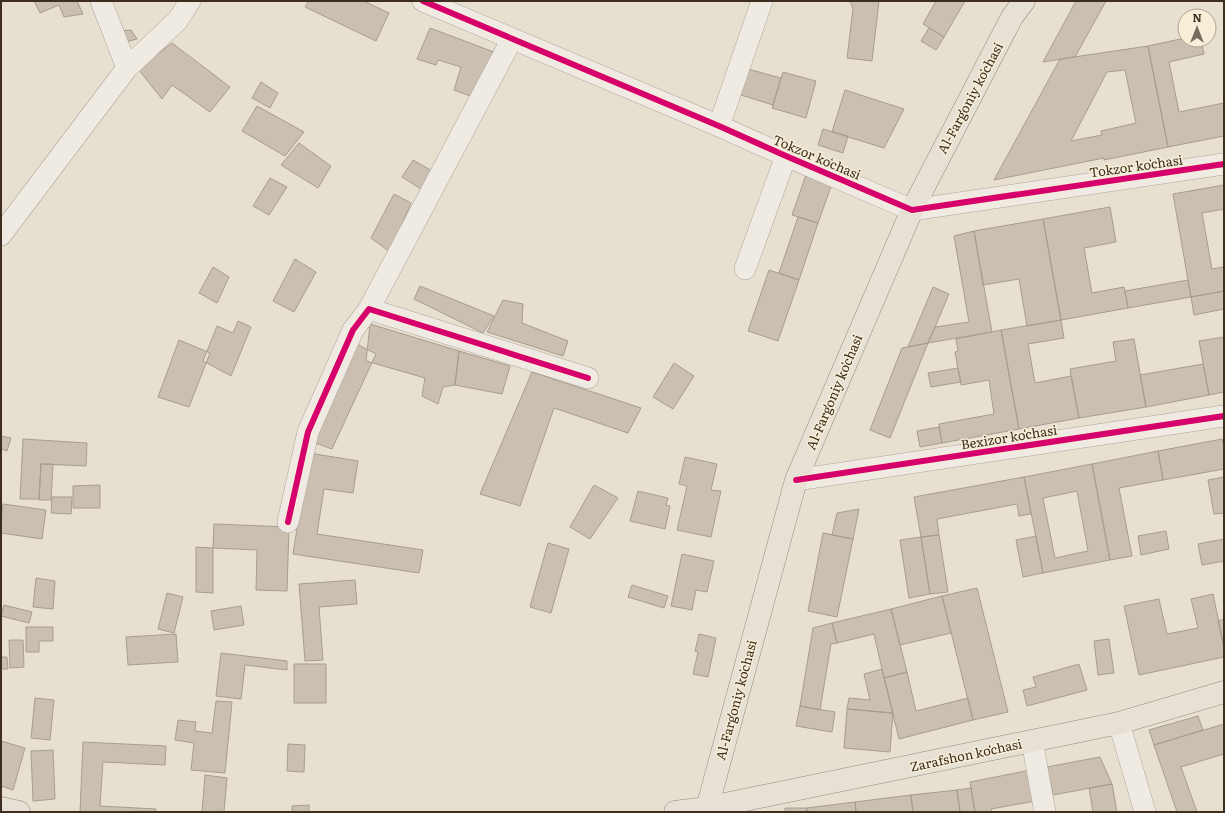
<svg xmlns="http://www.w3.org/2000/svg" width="1225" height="813" font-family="Literata,serif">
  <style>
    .building { fill: #cbbfb2; stroke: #a89c90; fill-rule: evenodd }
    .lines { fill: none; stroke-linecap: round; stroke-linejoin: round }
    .minor-casing { stroke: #ada599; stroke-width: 22 }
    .major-casing { stroke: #928b80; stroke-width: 23 }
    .minor { stroke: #efebe3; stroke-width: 21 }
    .major { stroke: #e6e1d4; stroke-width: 22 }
    .cycleway-casing { stroke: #f7eed8; stroke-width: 8 }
    .cycleway { stroke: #d6006c; stroke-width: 6 }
    .labels { text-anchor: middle; stroke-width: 3; stroke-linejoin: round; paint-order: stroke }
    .street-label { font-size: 13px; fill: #3d2e20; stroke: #f7eed8 }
  </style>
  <rect width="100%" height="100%" fill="#e7e0d1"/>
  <path class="building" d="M34 1H77L83 14 64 17 59 5 40 13Z
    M309 1H364L389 13 376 41 305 7Z
    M850 1H879L872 61 847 58 853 9Z
    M936 1H965L944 37 923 24Z
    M1076 1H1106L1075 57 1043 62Z
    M430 28 494 52 470 96 454 90 461 67 438 60 436 65 417 59Z
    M929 28 944 37 936 50 921 41Z
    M131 30 137 39 122 43 120 31Z
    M1185 38V40H1201L1204 54 1169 62 1179 112 1224 103V136L1168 147 1148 46Z
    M172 43 230 87 210 112 172 85 162 99 138 69Z
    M1148 46 1168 147 1104 160V158L994 180 1060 59ZM1125 70 1136 123 1101 131 1102 135 1071 141 1107 72Z
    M748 69 781 78 773 105 741 95Z
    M783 72 816 81 806 118 772 108Z
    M261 82 278 93 270 108 252 98Z
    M845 90 904 109 884 148 832 132Z
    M257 106 304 132 285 156 242 131Z
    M823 129 848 136 843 153 818 145Z
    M299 143 331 166 318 188 281 165Z
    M413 160 434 172 421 189 402 177Z
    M807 172 833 181 818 223 792 215Z
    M270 178 287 187 269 215 253 206Z
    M1224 185V209L1202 213 1212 269 1224 267V291L1191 297 1173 194Z
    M394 194 411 203 390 252 371 238Z
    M1110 207 1116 242 1084 248 1092 293 1124 287 1128 308 1061 320 1043 219Z
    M798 217 818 223 799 280 779 273Z
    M1043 219 1061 320 1027 326 1019 279 983 285 974 231Z
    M974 231 992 332 928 343 935 327 969 322 954 236Z
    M295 259 316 272 294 312 273 301Z
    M213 267 229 277 217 303 199 293Z
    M769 270 799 280 778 341 748 331Z
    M1188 280 1191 297 1128 308 1125 291Z
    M420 286 494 316 483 333 414 299Z
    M933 287 949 294 935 327 928 343 908 347Z
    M1224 291V309L1194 315 1191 297Z
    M503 300 523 304 522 323 568 341 563 356 487 332Z
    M1061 320 1064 338 1028 344 1035 383 1071 376 1079 418 1019 429 1001 330Z
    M238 321 251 327 231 376 203 361 217 326 233 333Z
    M370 324 459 351 455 385 443 387 438 404 422 396 425 378 366 361Z
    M1001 330 1019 429 942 443 939 424 994 414 989 380 961 385 955 352 958 351 956 339Z
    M1224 337V392L1209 395 1199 341Z
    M1134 339 1146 407 1079 418 1070 369 1116 361 1113 342Z
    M179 340 210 353 189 407 158 397Z
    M351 341 376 354 332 449 310 441Z
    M928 343 890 438 870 430 902 348Z
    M459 351 510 366 502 394 455 385Z
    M674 363 694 376 673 409 653 397Z
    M1203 364 1209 395 1146 407 1140 375Z
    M958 368 961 382 931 387 928 373Z
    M532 372 641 408 628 433 554 408 520 506 480 494Z
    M939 427 942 443 920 447 917 431Z
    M1 436 11 438 7 451 1 449Z
    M23 439 87 443 86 466 41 464 39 499H20Z
    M1222 439 1224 447V469L1163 480 1158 451Z
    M1158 451 1163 480 1119 488 1132 556 1110 560 1092 464Z
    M309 453 358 461 353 493 324 489 317 534 423 550 419 573 293 554Z
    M685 457 717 464 711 490 721 491 711 537 677 530 687 486 679 484Z
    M41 464H53L51 500H39Z
    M1092 464 1110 560 1043 573 1024 477ZM1077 491 1088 551 1055 558 1043 498Z
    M1024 477 1031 514 1019 516 1017 504 937 519 939 535 921 537 914 497Z
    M1224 477V513L1214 514 1208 480Z
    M100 485V508H73V486Z
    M594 485 618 498 590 539 570 527Z
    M638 491 668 498 666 505 670 506 665 529 630 521Z
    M52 497H72L71 514 51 513Z
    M3 504 46 510 42 539 1 533V520Z
    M859 509 853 539 832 535 837 513Z
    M214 524 289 527 287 591 256 590 257 550 213 548Z
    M1166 531 1169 549 1141 555 1138 536Z
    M823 533 853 539 837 617 808 611Z
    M939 535 948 592 930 594 921 537Z
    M1036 536 1043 573 1023 577 1016 540Z
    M921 537 930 594 909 598 900 540Z
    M1224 539V561L1202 565 1198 544Z
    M548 543 569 549 551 613 530 607Z
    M196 547 213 548V593L196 592Z
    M682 554 714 561 707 592 696 590 692 610 671 606Z
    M36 578 55 581 53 609 33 607Z
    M355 580 357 604 319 607 323 660 305 661 299 584Z
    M632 585 668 596 664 608 628 597Z
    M977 588 1008 712 973 720 942 596Z
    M167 593 183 597 174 633 158 629Z
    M1213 594 1224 647V657L1139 675 1124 606 1159 599 1167 634 1198 628 1191 599Z
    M942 596 951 633 900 645 891 609Z
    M4 605 32 612 29 623 1 616Z
    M241 606 244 625 214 630 211 611Z
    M891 609 907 672 884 678 874 634 837 643 832 623Z
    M1224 619V647L1218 621Z
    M832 623 837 643 831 644 820 710 800 706 813 628Z
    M26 627H53V641H39V652H26Z
    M176 634 178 662 128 665 126 637Z
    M699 634 716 638 708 677 693 674 698 652 695 651Z
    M1109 639 1114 673 1098 675 1094 641Z
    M9 640H23L24 667 10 668Z
    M221 653 287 661V670L245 665 241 699 216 696Z
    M1 657H7L8 669H1Z
    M294 664H326V703H294Z
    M1079 664 1087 690 1027 706 1023 690 1036 687 1033 677Z
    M882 669 893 713 847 709 849 698 870 700 864 674Z
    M907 672 916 711 968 698 973 720 899 739 884 678Z
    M35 698 54 700 50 740 31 738Z
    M216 701 232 702 225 773 191 770 194 743 175 740 178 720 196 722 195 731 212 733Z
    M800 706 835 712 832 732 796 726Z
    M847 709 893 713 890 752 844 748Z
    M1198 716 1203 730 1154 745 1149 730Z
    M1224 724V754L1181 767 1197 812H1177L1154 745Z
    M1 741 25 748 13 790 1 786Z
    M83 742 166 746 165 765 103 762 100 806 156 809V812H80Z
    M288 744 305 745 304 772 287 771Z
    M53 750 55 799 33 801 31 751Z
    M1100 757 1112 784 1053 795 1047 767Z
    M1036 769 1041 800 991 809 992 812H975L970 782Z
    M205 775 227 778 224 812H202Z
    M1112 784 1117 812H1093L1089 788Z
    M971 788 975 812H960L957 790Z
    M957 790 960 812H913L911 795Z
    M911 795 913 812H856L855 802Z
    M855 802 856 812H807V808Z
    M309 805V812H292V806Z
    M785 808H807V812H785Z"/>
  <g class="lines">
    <defs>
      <path id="minor" d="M101 1 127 68 178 20 190 1
        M423 1 719 126 786 156 912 210 1224 164
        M719 126 762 1
        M1 235 127 68
        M745 269 786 156
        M369 309 512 39
        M796 480 1224 416
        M288 522 308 432 353 330 369 309 588 378
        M1119 723 1145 812
        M1032 741 1045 812"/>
      <path id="major" d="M1 808 19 812
        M675 812 706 808 1119 723 1224 692
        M706 812 796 480 912 210 1012 17 1024 1"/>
    </defs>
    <use href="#minor" class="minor-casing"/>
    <use href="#major" class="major-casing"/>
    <use href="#minor" class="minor"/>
    <use href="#major" class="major"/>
    <defs>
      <path id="cycleway" d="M423 1 719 126 786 156 912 210 1224 164
        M796 480 1224 416
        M288 522 308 432 353 330 369 309 588 378"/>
    </defs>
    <use href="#cycleway" class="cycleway-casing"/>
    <use href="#cycleway" class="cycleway"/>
  </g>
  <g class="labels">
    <g class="street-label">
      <text transform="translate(970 98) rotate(-62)" y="5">Al-Fargʻoniy koʻchasi</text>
      <text transform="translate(817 157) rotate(23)" y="5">Tokzor koʻchasi</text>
      <text transform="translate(1136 166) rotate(-8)" y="5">Tokzor koʻchasi</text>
      <text transform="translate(834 392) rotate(-67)" y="5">Al-Fargʻoniy koʻchasi</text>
      <text transform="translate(1009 437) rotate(-9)" y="5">Bexizor koʻchasi</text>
      <text transform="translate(736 700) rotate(-75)" y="5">Al-Fargʻoniy koʻchasi</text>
      <text transform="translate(966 755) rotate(-12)" y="5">Zarafshon koʻchasi</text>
    </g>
  </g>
  <rect width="1225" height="813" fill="none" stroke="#3d2e20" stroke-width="4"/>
  <g transform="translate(1197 28)"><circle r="19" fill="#f7eed8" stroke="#ada18e"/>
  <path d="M0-3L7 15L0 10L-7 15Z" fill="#786c5e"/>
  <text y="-6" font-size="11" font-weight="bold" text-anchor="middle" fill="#3d2e20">N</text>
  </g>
</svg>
